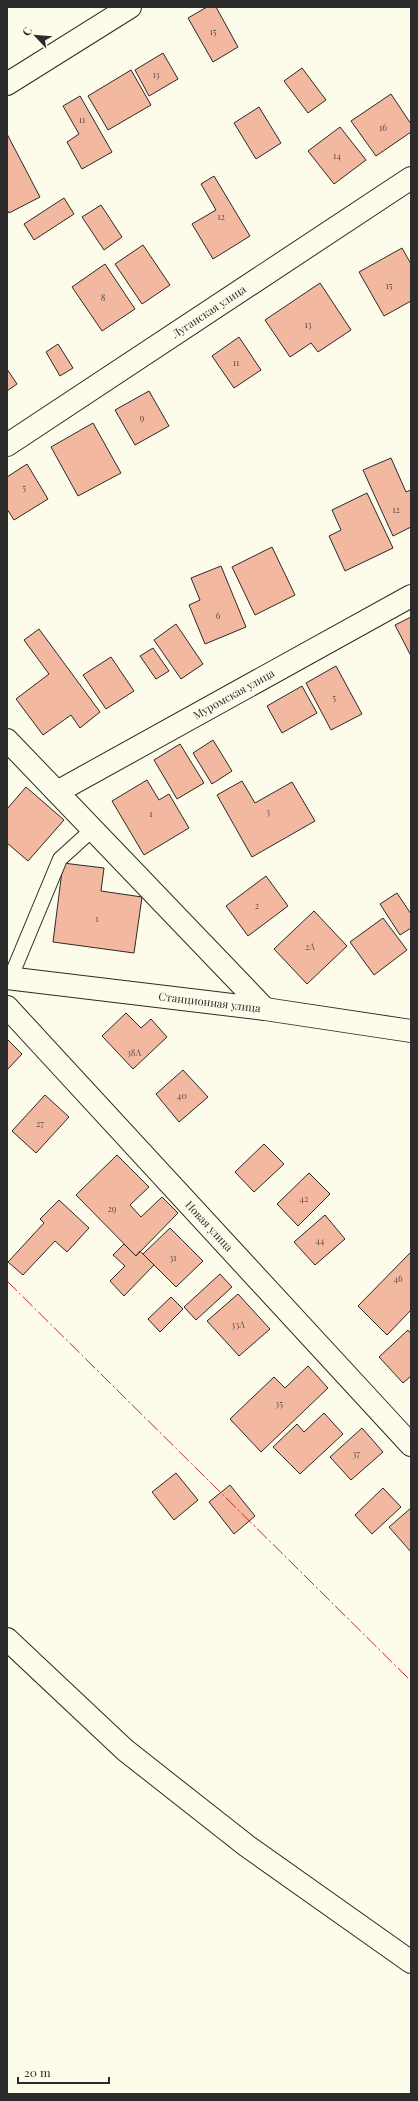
<svg xmlns="http://www.w3.org/2000/svg" width="418" height="2101" font-family="'Playfair Display',serif">
  <style>
    .building { fill: #f2b8a0; stroke: #2b2b2b }
    .lines { fill: none; stroke-linecap: round; stroke-linejoin: round }
    .service-casing { stroke: #2b2b2b; stroke-width: 16 }
    .minor-casing { stroke: #2b2b2b; stroke-width: 24 }
    .primary-casing { stroke: #2b2b2b; stroke-width: 24 }
    .service { stroke: #fdfbea; stroke-width: 14 }
    .minor { stroke: #fdfbea; stroke-width: 22 }
    .primary { stroke: #fdfbea; stroke-width: 22 }
    .power { stroke: #c62828; stroke-width: 1; stroke-dasharray: 14 3 2 3; stroke-linecap: butt }
    .labels { text-anchor: middle; stroke-width: 3; stroke-linejoin: round; paint-order: stroke }
    .number-label { font-size: 9px; fill: #5d4e48 }
    .street-label { font-size: 11px; fill: #2b2b2b; stroke: #fdfbea }
  </style>
  <rect width="100%" height="100%" fill="#fdfbea"/>
  <path class="building" d="M207 7H216L238 47 213 62 188 18Z
    M163 53 178 79 149 96 135 70Z
    M302 68 326 100 308 113 284 81Z
    M131 70 151 105 108 130 88 96Z
    M391 94 411 124V132L376 156 351 121Z
    M80 96 112 152 82 169 67 142 79 134 63 106Z
    M259 107 281 143 256 159 234 123Z
    M340 127 366 160 334 184 308 151Z
    M7 134 40 197 9 213 7 210Z
    M214 176 250 236 213 259 192 224 216 210 201 184Z
    M64 198 74 214 34 240 24 224Z
    M101 205 122 237 104 250 82 217Z
    M143 245 170 285 142 304 115 264Z
    M402 248 411 264V301L384 316 359 272Z
    M105 264 135 309 102 331 72 287Z
    M320 283 351 330 318 352 311 343 290 357 265 320Z
    M239 337 261 370 234 388 212 356Z
    M58 344 73 368 60 376 46 352Z
    M7 369 17 384 7 391Z
    M149 391 169 426 135 445 115 410Z
    M93 423 121 473 78 496 51 447Z
    M391 458 406 492 411 490V527L393 536 363 470Z
    M27 464 48 499 14 520 7 509V477Z
    M367 493 393 548 345 571 329 536 341 530 332 510Z
    M272 547 295 595 255 615 232 567Z
    M221 566 246 627 205 644 189 605 200 600 191 578Z
    M411 617V656L395 625Z
    M176 624 203 664 181 679 154 640Z
    M39 629 100 712 80 728 71 715 43 735 16 699 49 674 24 640Z
    M153 648 169 671 156 679 140 656Z
    M111 657 134 691 106 709 83 675Z
    M336 666 362 714 331 730 306 683Z
    M302 686 317 713 282 733 267 706Z
    M213 740 232 771 212 784 193 753Z
    M180 744 204 783 177 799 154 760Z
    M147 780 159 800 169 794 189 828 144 855 112 801Z
    M242 781 255 803 292 782 315 821 252 857 217 795Z
    M26 787 64 820 28 861 7 843V809Z
    M63 863 104 868 101 891 142 897 134 953 53 942Z
    M266 876 288 906 248 936 226 906Z
    M397 893 411 914V928L400 935 380 904Z
    M314 911 347 946 307 984 274 949Z
    M383 918 407 950 374 975 350 942Z
    M126 1013 141 1028 151 1019 167 1037 133 1069 102 1036Z
    M7 1039 22 1054 7 1070Z
    M183 1070 208 1097 179 1122 156 1094Z
    M45 1095 69 1117 36 1153 12 1131Z
    M264 1144 284 1164 254 1192 235 1172Z
    M117 1155 149 1187 130 1205 141 1217 162 1197 178 1213 136 1256 76 1195Z
    M309 1173 330 1194 298 1226 277 1204Z
    M59 1200 89 1228 67 1252 55 1241 23 1275 8 1262 44 1223 40 1219Z
    M325 1215 345 1239 315 1265 294 1242Z
    M170 1228 203 1261 176 1287 143 1254Z
    M124 1244 136 1256 140 1251 154 1265 124 1296 110 1281 125 1266 113 1255Z
    M411 1252V1310L387 1335 358 1306Z
    M220 1274 232 1287 196 1320 184 1307Z
    M238 1294 270 1329 239 1356 207 1321Z
    M171 1297 183 1309 160 1332 148 1319Z
    M408 1330 411 1334V1376L403 1383 379 1357Z
    M308 1366 328 1388 261 1452 230 1419 274 1377 285 1388Z
    M324 1413 343 1434 300 1474 273 1447 297 1424 304 1432Z
    M362 1428 383 1452 351 1480 330 1457Z
    M176 1473 198 1500 174 1520 152 1492Z
    M230 1485 255 1516 234 1534 209 1502Z
    M383 1488 401 1507 372 1534 355 1515Z
    M411 1508V1552L389 1527Z"/>
  <g class="lines">
    <defs>
      <path id="service" d="M10 979 60 859 93 829"/>
      <g id="minor">
        <path d="M7 84 130 7"/>
        <path id="s1" d="M7 445 411 178"/>
        <path d="M7 740 265 1009"/>
        <path id="s2" d="M57 792 411 596"/>
        <path id="s3" d="M7 978 265 1009 411 1031"/>
        <path id="s4" d="M7 1007 411 1445"/>
      </g>
      <path id="primary" d="M7 1639 125 1750 247 1846 411 1962"/>
    </defs>
    <use href="#service" class="service-casing"/>
    <use href="#minor" class="minor-casing"/>
    <use href="#primary" class="primary-casing"/>
    <use href="#service" class="service"/>
    <use href="#minor" class="minor"/>
    <use href="#primary" class="primary"/>
    <path class="power" d="M7 1281 411 1681"/>
  </g>
  <g class="labels">
    <g class="number-label">
      <text x="213" y="35">15</text>
      <text x="156" y="78">13</text>
      <text x="82" y="123">11</text>
      <text x="383" y="131">16</text>
      <text x="337" y="159">14</text>
      <text x="221" y="220">12</text>
      <text x="389" y="289">15</text>
      <text x="103" y="301">8</text>
      <text x="308" y="328">13</text>
      <text x="236" y="366">11</text>
      <text x="142" y="421">9</text>
      <text x="24" y="491">5</text>
      <text x="396" y="513">12</text>
      <text x="218" y="619">6</text>
      <text x="334" y="701">5</text>
      <text x="268" y="815">3</text>
      <text x="151" y="817">1</text>
      <text x="257" y="909">2</text>
      <text x="97" y="922">1</text>
      <text x="310" y="950">2А</text>
      <text x="134" y="1056">38А</text>
      <text x="182" y="1099">40</text>
      <text x="40" y="1127">27</text>
      <text x="304" y="1202">42</text>
      <text x="112" y="1212">29</text>
      <text x="320" y="1244">44</text>
      <text x="173" y="1261">31</text>
      <text x="398" y="1282">46</text>
      <text x="238" y="1328">33А</text>
      <text x="279" y="1407">35</text>
      <text x="356" y="1457">37</text>
    </g>
    <g class="street-label">
      <text dy="4" stroke="none"><textPath href="#s1" startOffset="242">Луганская улица</textPath></text>
      <text dy="4" stroke="none"><textPath href="#s2" startOffset="202">Муромская улица</textPath></text>
      <text dy="4" stroke="none"><textPath href="#s3" startOffset="204">Станционная улица</textPath></text>
      <text dy="4" stroke="none"><textPath href="#s4" startOffset="298">Новая улица</textPath></text>
    </g>
  </g>
  <rect width="418" height="2101" fill="none" stroke="#2b2b2b" stroke-width="16"/>
  <g transform="translate(36 36) rotate(296)" stroke="#fdfbea" stroke-width="3" paint-order="stroke">
  <path d="M0-3L7 15L0 10L-7 15Z" fill="#2b2b2b"/>
  <text y="-6" font-size="11" font-weight="bold" text-anchor="middle" fill="#2b2b2b">С</text>
  </g>
  <path d="M18 2077v6h91v-6" fill="none" stroke="#2b2b2b" stroke-width="2"/>
  <text x="24" y="2077" font-size="12" fill="#2b2b2b" stroke="#fdfbea" stroke-width="3" paint-order="stroke">20 m</text>
</svg>
